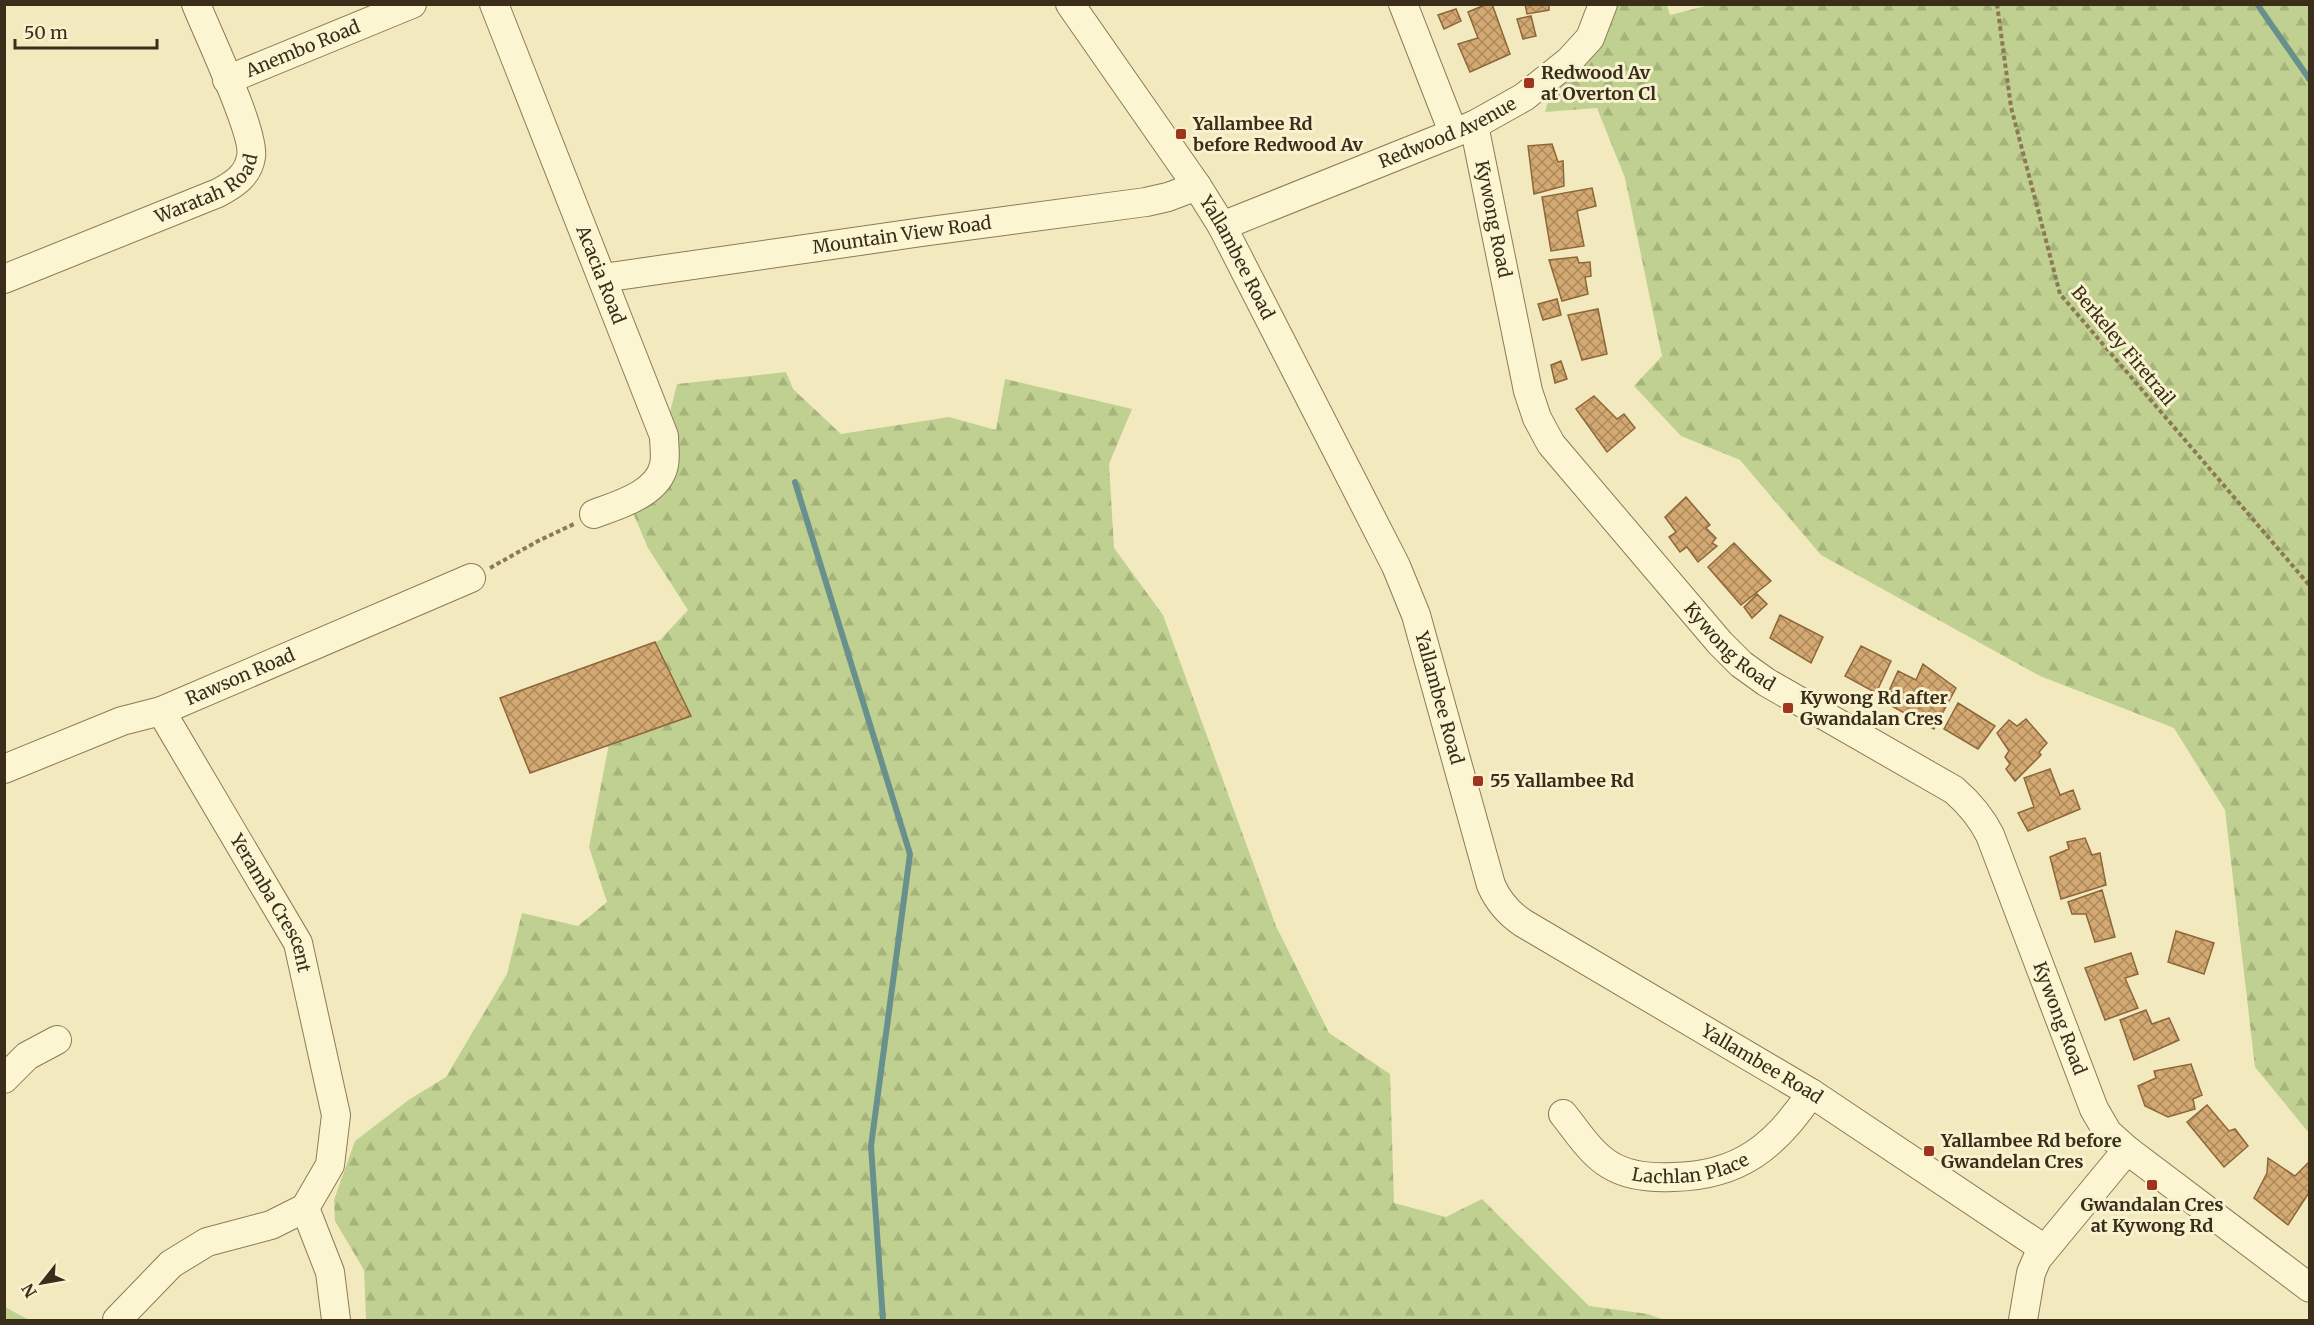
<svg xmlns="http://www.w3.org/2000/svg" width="2314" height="1325" font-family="Merriweather,serif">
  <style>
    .forest { fill: url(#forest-firs) }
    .park { fill: url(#park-tufts) }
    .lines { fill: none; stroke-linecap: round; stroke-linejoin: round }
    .stream { stroke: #68918d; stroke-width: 6 }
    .building { fill: url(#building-cross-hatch); stroke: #8d6639; stroke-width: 1.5 }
    .minor-casing { stroke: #8c7a55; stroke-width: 30 }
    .path { stroke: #8c7a55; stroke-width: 4; stroke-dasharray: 4.5 3; stroke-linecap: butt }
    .minor { stroke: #fcf5d2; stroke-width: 28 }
    .poi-dot { fill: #a03220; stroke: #f8f2ce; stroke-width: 2 }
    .labels { text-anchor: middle; stroke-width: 6; stroke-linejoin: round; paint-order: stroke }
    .street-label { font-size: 18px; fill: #3a2e1b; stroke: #f8f2ce }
    .poi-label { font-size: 18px; font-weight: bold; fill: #3a2e1b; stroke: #f8f2ce; text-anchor: start }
  </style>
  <defs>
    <pattern id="forest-firs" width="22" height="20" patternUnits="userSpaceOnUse" patternTransform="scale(1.5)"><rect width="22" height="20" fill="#c0d091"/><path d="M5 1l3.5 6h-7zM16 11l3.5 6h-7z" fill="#a6b37c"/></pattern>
    <pattern id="park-tufts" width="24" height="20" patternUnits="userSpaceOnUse" patternTransform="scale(1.5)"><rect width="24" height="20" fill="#c0d091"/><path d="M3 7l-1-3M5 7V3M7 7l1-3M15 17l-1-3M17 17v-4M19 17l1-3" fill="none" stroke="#a6b37c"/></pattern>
    <pattern id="building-cross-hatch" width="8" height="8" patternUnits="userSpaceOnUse" patternTransform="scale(1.5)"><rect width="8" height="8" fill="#d3a871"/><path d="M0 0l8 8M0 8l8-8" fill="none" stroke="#ac895c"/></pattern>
  </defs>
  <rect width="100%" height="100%" fill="#f2eabe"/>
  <path class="forest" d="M1713 4 2309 5V1133L2255 1067 2225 810 2174 728 2040 676 1821 555 1740 460 1681 436 1634 386 1662 356 1625 178 1597 108 1545 112 1549 98 1608 31 1617 5H1667L1670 15Z
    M786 372 793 389 841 434 949 417 996 430 1005 379 1132 409 1109 464 1114 548 1163 615 1276 926 1329 1033 1390 1074 1394 1203 1446 1217 1482 1199 1589 1306 1648 1314 1664 1320H366L364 1270 335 1221 334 1200 355 1141 410 1099 446 1077 507 974 522 913 578 926 607 902 589 847 608 749 592 668 660 640 688 610 648 548 628 501 645 490 664 436 677 384Z"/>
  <path class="park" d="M4 1307H5L29 1320H5Z"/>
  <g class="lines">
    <path class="stream" d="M2257 4 2310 80
      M795 482 910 854 871 1146 883 1320"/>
  </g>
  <path class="building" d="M1487 4H1492L1510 54 1470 72 1458 44 1478 38 1468 12Z
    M1525 4H1549V10L1527 14Z
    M1456 9 1461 21 1444 29 1438 15Z
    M1531 16 1536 36 1523 39 1517 19Z
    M1552 144 1558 162 1563 161 1564 186 1534 194 1528 146Z
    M1592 188 1596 206 1577 211 1584 246 1551 251 1542 197Z
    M1577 257 1579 263 1590 262 1591 276 1585 277 1588 294 1562 301 1549 260Z
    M1557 299 1561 315 1543 320 1538 304Z
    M1598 309 1607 354 1582 360 1568 315Z
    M1561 361 1567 379 1555 383 1551 365Z
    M1594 396 1617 419 1624 414 1635 428 1607 452 1576 409Z
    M1686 497 1710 525 1706 528 1716 538 1712 543 1717 546 1698 562 1687 547 1680 552 1669 537 1676 532 1665 517Z
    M1734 543 1771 581 1741 605 1708 567Z
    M1757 594 1767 604 1752 618 1744 607Z
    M1780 615 1823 637 1811 663 1770 638Z
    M655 642 691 716 530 773 500 698Z
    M1861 646 1891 661 1876 693 1845 676Z
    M1923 664 1956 688 1934 729 1884 702 1898 671 1916 680Z
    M1958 703 1995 726 1978 749 1944 729Z
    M2026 719 2047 743 2039 752 2041 755 2015 781 2006 769 2010 764 2005 757 2009 751 1997 733 2009 720 2017 726Z
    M2050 769 2060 795 2073 790 2080 809 2028 831 2018 813 2034 807 2024 778Z
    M2085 838 2092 855 2100 853 2106 885 2061 899 2050 857 2069 849 2067 842Z
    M2102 890 2115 937 2095 942 2086 914H2072L2068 902Z
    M2176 931 2214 943 2204 974 2168 962Z
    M2131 953 2138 974 2125 978 2138 1008 2105 1020 2085 968Z
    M2146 1010 2152 1024 2169 1018 2179 1040 2134 1060 2120 1020Z
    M2191 1064 2202 1095 2193 1099 2195 1109 2168 1117 2145 1106 2138 1086 2156 1078 2154 1071Z
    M2207 1105 2229 1131 2235 1129 2248 1146 2224 1167 2187 1122Z
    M2268 1158 2295 1176 2310 1161V1191L2288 1225 2254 1198 2267 1173Z"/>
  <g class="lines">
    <defs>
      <g id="minor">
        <path id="s1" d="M494 4 664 436C664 445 666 456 664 465 658 494 618 505 594 514"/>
        <path id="s2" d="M1070 4 1197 186 1222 226 1396 566 1416 615 1491 885C1498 901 1508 913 1523 923L1811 1093 2043 1248"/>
        <path d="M1403 4 1453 132"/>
        <path id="s3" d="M227 80 412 4"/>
        <path id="s4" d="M1474 125 1528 391 1537 418 1551 444 1720 643 1741 664 1766 682 1954 790C1969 803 1981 817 1990 835L2094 1109 2108 1133 2127 1150 2310 1288"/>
        <path id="s5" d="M1222 226 1474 125 1524 97 1569 61 1590 38 1603 4"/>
        <path id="s6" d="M603 278 922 232 1146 202 1168 197 1197 186"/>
        <path id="s7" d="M4 279 218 193C233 185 248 176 251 157 256 134 207 32 196 4"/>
        <path id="s8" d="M161 711 298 943 336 1115 330 1165 305 1208 330 1272 336 1320"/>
        <path id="s9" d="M4 769 122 721 161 711 471 578"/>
        <path d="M4 1079 27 1056 57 1040"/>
        <path id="s10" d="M1563 1114C1577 1131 1590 1153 1610 1165 1628 1176 1652 1178 1673 1177 1739 1176 1776 1146 1811 1093"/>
        <path d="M117 1320 171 1264 207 1242 271 1225 305 1208"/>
        <path d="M2023 1320 2031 1273 2037 1259 2127 1150"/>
      </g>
    </defs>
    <use href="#minor" class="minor-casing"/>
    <path class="path" d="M1997 4 2011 107 2060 294 2310 586
      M490 568 538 541 574 524"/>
    <use href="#minor" class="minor"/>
  </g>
  <g class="poi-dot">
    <rect x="1523" y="77" width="12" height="12" rx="3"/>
    <rect x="1175" y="128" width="12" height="12" rx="3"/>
    <rect x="1782" y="702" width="12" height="12" rx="3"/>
    <rect x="1472" y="775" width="12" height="12" rx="3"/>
    <rect x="1923" y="1145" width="12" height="12" rx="3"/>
    <rect x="2146" y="1179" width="12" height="12" rx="3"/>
  </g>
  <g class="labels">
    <g class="street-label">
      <text dy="6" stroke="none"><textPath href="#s3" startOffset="82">Anembo Road</textPath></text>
      <text dy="6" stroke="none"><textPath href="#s5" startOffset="244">Redwood Avenue</textPath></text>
      <text dy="6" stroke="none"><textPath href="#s7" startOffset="224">Waratah Road</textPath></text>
      <text dy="6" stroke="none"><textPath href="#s4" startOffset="96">Kywong Road</textPath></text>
      <text dy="6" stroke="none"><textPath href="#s6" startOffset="302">Mountain View Road</textPath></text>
      <text dy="6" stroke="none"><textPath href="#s2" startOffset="304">Yallambee Road</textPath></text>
      <text dy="6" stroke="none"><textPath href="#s1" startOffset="291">Acacia Road</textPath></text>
      <text transform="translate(2123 346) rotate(50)" y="6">Berkeley Firetrail</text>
      <text dy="6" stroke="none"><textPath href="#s4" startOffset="600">Kywong Road</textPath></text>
      <text dy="6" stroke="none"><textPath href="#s9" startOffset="254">Rawson Road</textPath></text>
      <text dy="6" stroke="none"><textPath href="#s2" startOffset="790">Yallambee Road</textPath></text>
      <text dy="6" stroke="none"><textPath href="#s8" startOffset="222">Yeramba Crescent</textPath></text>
      <text dy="6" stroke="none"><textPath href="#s4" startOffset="1122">Kywong Road</textPath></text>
      <text dy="6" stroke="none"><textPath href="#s2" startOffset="1312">Yallambee Road</textPath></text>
      <text dy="6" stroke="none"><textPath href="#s10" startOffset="153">Lachlan Place</textPath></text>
    </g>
    <g class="poi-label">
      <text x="1541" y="79">Redwood Av<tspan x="1541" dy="21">at Overton Cl</tspan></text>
      <text x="1193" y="130">Yallambee Rd<tspan x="1193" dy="21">before Redwood Av</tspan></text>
      <text x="1800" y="704">Kywong Rd after<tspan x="1800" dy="21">Gwandalan Cres</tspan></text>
      <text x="1490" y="787">55 Yallambee Rd</text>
      <text x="1941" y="1147">Yallambee Rd before<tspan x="1941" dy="21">Gwandelan Cres</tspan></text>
      <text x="2152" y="1211" text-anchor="middle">Gwandalan Cres<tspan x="2152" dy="21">at Kywong Rd</tspan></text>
    </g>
  </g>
  <rect width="2314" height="1325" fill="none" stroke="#3a2e1b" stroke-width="12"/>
  <g transform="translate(42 1283) rotate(239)" stroke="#f8f2ce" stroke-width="4.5" paint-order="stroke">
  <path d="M0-4.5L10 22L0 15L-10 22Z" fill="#3a2e1b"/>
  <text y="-9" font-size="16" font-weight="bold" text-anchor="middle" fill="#3a2e1b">N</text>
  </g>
  <path d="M15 39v9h142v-9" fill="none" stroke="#3a2e1b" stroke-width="3"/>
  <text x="24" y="39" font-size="18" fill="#3a2e1b" stroke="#f8f2ce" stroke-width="4.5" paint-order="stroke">50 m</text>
</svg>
